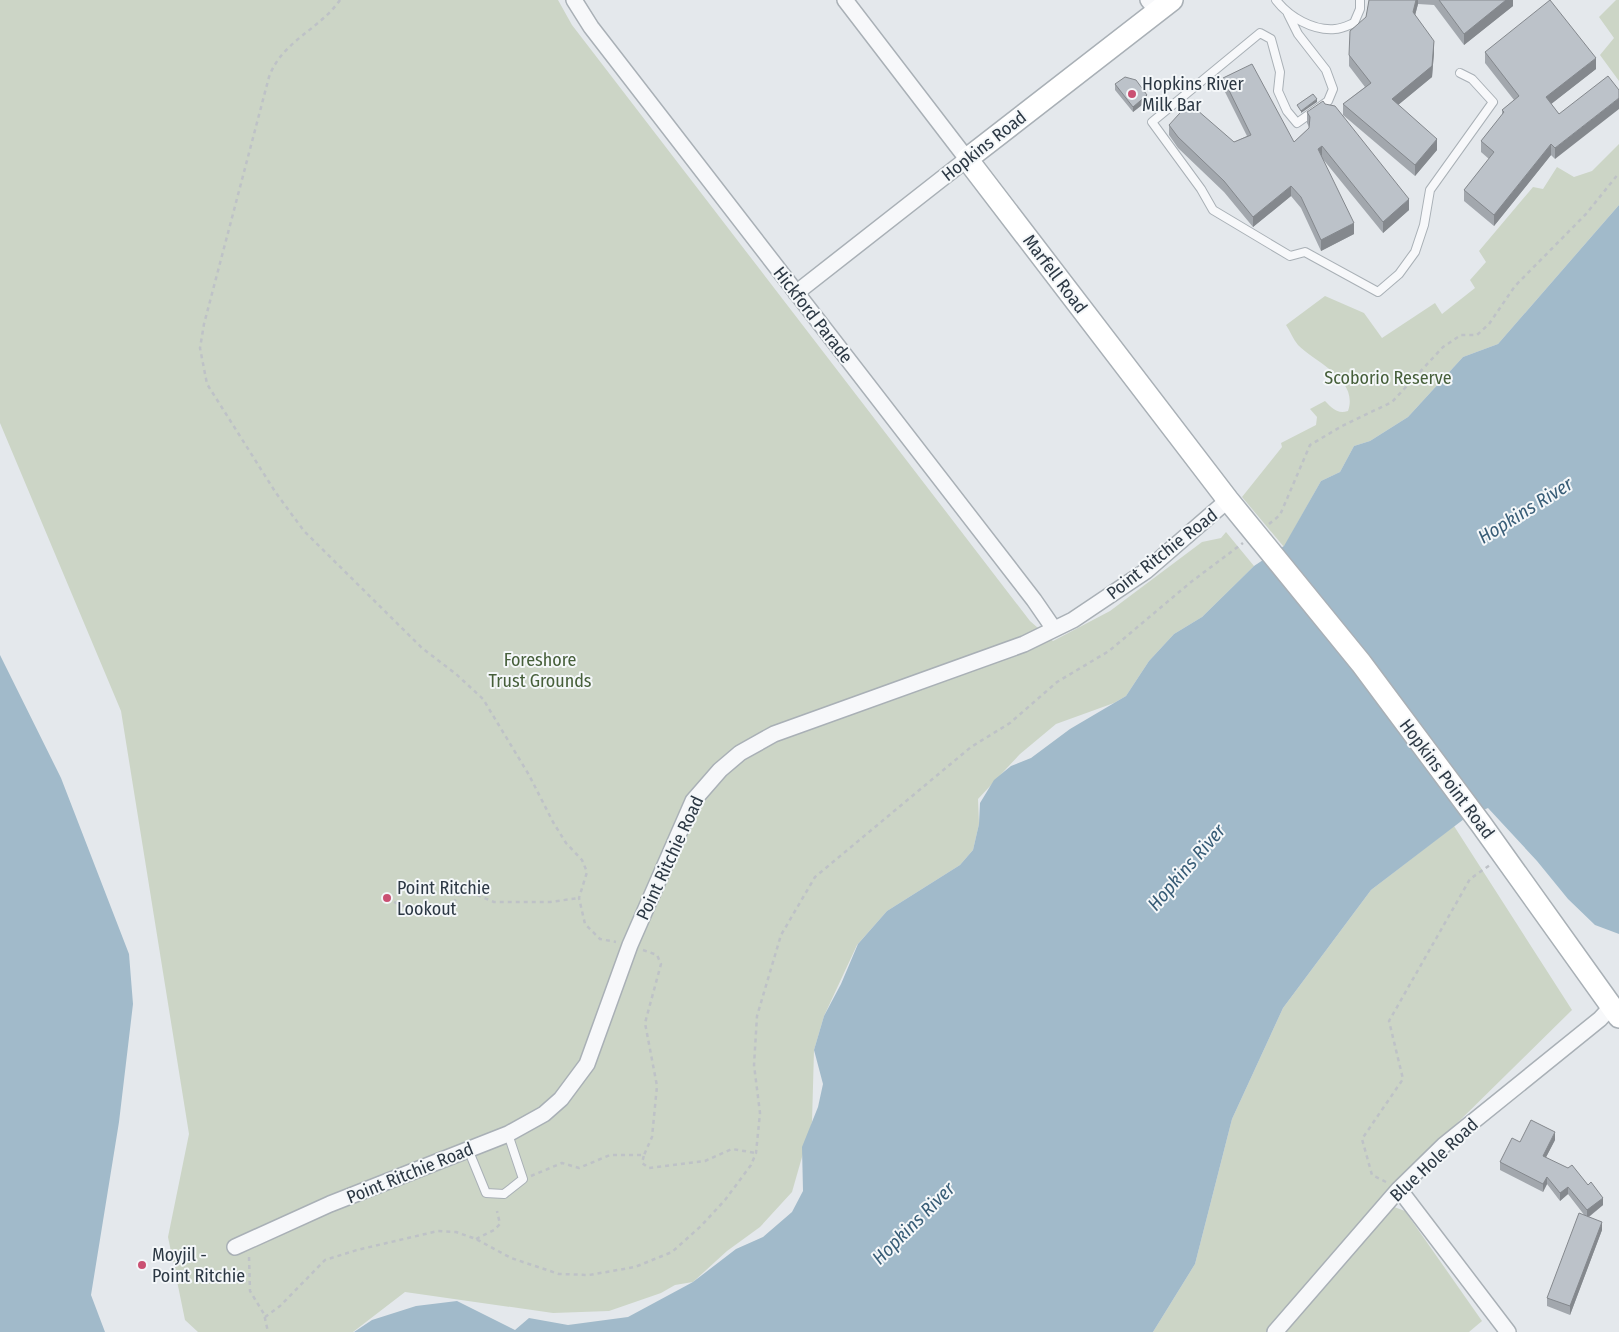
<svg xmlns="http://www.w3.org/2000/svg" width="1619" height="1332" font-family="'Fira Sans Condensed',sans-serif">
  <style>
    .green { fill: #ccd5c6 }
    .water { fill: #a1baca }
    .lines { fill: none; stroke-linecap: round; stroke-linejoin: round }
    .lane-casing { stroke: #a9b0b6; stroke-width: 10 }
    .street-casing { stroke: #a9b0b6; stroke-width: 18 }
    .secondary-casing { stroke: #a9b0b6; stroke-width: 24 }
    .path { stroke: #bec2c7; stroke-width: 2.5; stroke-dasharray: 4 4; stroke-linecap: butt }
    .lane { stroke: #f7f8fa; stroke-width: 8 }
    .street { stroke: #f7f8fa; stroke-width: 15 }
    .secondary { stroke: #fff; stroke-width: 21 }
    .wall { fill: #a2a7ad }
    .shaded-wall { fill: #84888d }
    .building { fill: #bcc2c9; stroke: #84888d }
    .poi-dot { fill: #ca5072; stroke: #f4f7f9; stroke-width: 2 }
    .labels { text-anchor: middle; stroke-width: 4; stroke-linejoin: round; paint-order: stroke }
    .poi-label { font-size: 18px; fill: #2c3844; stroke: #f4f7f9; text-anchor: start }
    .street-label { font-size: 18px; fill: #2c3844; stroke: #f4f7f9 }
    .park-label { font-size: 18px; fill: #465f3a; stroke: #f4f7f9 }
    .water-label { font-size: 19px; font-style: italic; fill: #375c76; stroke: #f4f7f9 }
  </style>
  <rect width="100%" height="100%" fill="#e4e8ec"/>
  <path class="green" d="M0 0H558L572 25 1030 621 1053 641 1110 611 1202 542 1221 538 1226 532 1254 566 1202 617 1174 634 1149 661 1126 696 1114 703 1056 724 1020 754 978 799 979 824 973 850 960 865 887 911 857 945 824 1016 814 1050 812 1122 792 1192 760 1227 727 1251 693 1282 675 1285 661 1293 609 1311 553 1313 405 1292 353 1332H198L185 1320 168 1237 189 1134 121 711 0 423Z
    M1616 0H1619V81L1600 55 1614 38 1599 17Z
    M1619 144V205L1498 344 1463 357 1408 417 1370 441 1354 446 1340 472 1321 481 1284 547 1242 497 1282 447 1281 443 1316 425 1317 417 1310 409 1325 401C1333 409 1337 414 1348 411 1359 379 1316 363 1298 345 1293 339 1290 331 1286 325L1325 296 1364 313 1382 338 1435 303 1442 314 1475 288 1470 280 1486 262 1479 251 1533 187 1543 189 1557 167 1574 177 1592 171Z
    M1454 826 1572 1010 1378 1201 1405 1211 1482 1321 1469 1332H1153L1195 1264 1232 1119 1283 1008 1371 890Z"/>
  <path class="water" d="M1619 205V934L1595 925 1568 899 1537 861 1488 808 1464 819 1371 890 1283 1008 1232 1119 1195 1264 1153 1332H354L372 1320 416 1306 457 1301 515 1330 529 1318 568 1325 628 1317 693 1282 736 1249 763 1237 792 1212 803 1191 802 1147 818 1107 823 1084 814 1050 824 1016 841 984 858 944 887 911 960 865 973 850 979 824 980 803 994 780 1011 766 1031 758 1070 729 1126 696 1149 661 1174 634 1202 617 1254 566 1284 546 1321 481 1340 472 1354 446 1370 441 1408 417 1463 357 1498 344Z
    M0 655 61 778 129 954 133 1004 119 1122 91 1295 105 1332H0Z"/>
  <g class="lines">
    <defs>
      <path id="lane" d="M1276 0C1289 17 1313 31 1335 29 1341 29 1349 25 1354 23L1360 9V0
        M1288 14 1298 34 1326 70 1333 89 1328 101 1297 123 1287 111 1278 91 1280 72 1271 39 1260 33 1152 122 1201 189 1213 210 1290 256 1305 252 1378 292 1399 274 1415 252 1424 225 1430 190 1493 102 1472 79 1460 73
        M468 1149 486 1193 504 1194 523 1179 508 1134"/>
      <path id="street" d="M574 0 591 27 1034 600 1054 629
        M1148 0 1158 12
        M796 293 967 159 845 0
        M1399 1189 1508 1332
        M235 1247 330 1204 508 1134 544 1114 561 1099 587 1064 630 945 693 801 720 770 740 753 774 734 1024 644 1073 620 1146 571 1228 500
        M1275 1332 1399 1189 1444 1145 1600 1019 1611 1007"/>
      <path id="secondary" d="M1172 0 967 159 1228 500 1361 663 1481 824 1619 1017"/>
    </defs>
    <use href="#lane" class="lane-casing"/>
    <use href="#street" class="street-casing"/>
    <use href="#secondary" class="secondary-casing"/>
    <path class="path" d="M340 0C319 30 282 41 269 77L204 324 200 348 207 384 276 493 304 531 422 648 456 674 483 699 529 775 553 822 566 843 582 860 587 872 579 898 585 924 600 939 616 942
      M1269 524 1280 515 1310 445 1342 426 1392 402 1443 347 1461 335H1477L1489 324 1515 286 1586 214 1619 173
      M387 898C408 910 427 914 450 908L463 889 494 902H550L579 898
      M643 950 657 955 661 964 645 1023 657 1086 652 1137 644 1155
      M531 1176 562 1163 579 1168 610 1155H644L642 1163 649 1168 705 1161 732 1149 756 1153
      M1386 1182 1372 1175 1362 1139 1403 1079 1389 1021 1470 879 1490 865
      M476 1239 494 1230 500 1224 497 1211
      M249 1257 250 1291 264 1314 268 1332
      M265 1317 280 1306 325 1260 357 1250 438 1231 456 1232 476 1239 511 1258 559 1274 589 1275 635 1267 672 1252 701 1226 725 1200 751 1165 756 1153 760 1113 754 1065 757 1016 781 935 815 877 971 747 1010 723 1057 682 1109 651 1191 582 1243 543"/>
    <use href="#lane" class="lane"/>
    <use href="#street" class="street"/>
    <use href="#secondary" class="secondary"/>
  </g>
  <path class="wall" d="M1369 0H1513V6L1464 45 1434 5 1418 4 1415 15 1434 52 1432 77 1398 105 1437 150 1415 176 1343 115V104L1365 87 1349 66V55L1366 17Z
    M1485 52 1596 69 1551 104 1559 114 1555 159 1551 155 1494 226 1464 201V190L1489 159 1481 152V141L1502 115V110L1514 100 1485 63Z
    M1223 78 1294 142 1309 128V127L1307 123V112L1409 210 1383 233 1322 158 1354 234 1321 251 1301 208 1291 196 1253 227 1224 192 1178 148 1169 135V125L1234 142 1247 136 1223 88Z
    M1115 84 1147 101 1133 112 1115 90Z
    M1555 1140 1546 1157 1603 1205 1589 1217 1602 1230 1570 1315 1547 1306V1298L1585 1216 1568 1194 1560 1201 1547 1184 1543 1192 1500 1170V1162Z"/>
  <path class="shaded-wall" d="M1416 0H1418V4L1413 23V12Z
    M1506 0H1513V6L1464 45V34Z
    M1434 41V52L1432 77 1392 110V99Z
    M1596 58V69L1546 108V97Z
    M1147 95V101L1133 112V107Z
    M1619 98V109L1555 159V148Z
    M1317 99V102L1301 113V111Z
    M1437 139V150L1415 176V165Z
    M1551 144V155L1494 226V215Z
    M1322 146V157L1318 149Z
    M1291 186V196L1253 227V217Z
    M1409 199V210L1383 233V222Z
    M1354 223V234L1321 251V240Z
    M1555 1132V1140L1543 1163V1156Z
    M1547 1177V1184L1543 1192V1184Z
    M1568 1187V1194L1560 1201V1193Z
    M1603 1198V1205L1587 1218V1210Z
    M1602 1222V1230L1570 1315V1306Z"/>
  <path class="building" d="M1369 0H1416L1413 12 1434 41 1432 66 1392 99 1437 139 1415 165 1343 104 1371 83 1349 55 1350 31 1366 17Z
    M1439 0H1506L1464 34Z
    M1550 0 1596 58 1546 97 1559 114 1608 76 1619 90V98L1555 148 1551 144 1494 215 1464 190 1494 152 1481 141 1504 112 1502 110 1519 96 1485 52Z
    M1252 64 1294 142 1309 128 1310 117 1307 112 1323 101 1325 104 1335 106 1409 199 1383 222 1322 146 1318 149 1354 223 1321 240 1301 197 1291 186 1253 217 1224 181 1178 137 1169 125 1189 103 1234 142 1251 135 1223 78Z
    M1125 77 1136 80 1147 95 1133 107 1115 84Z
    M1313 94 1317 99 1301 111 1297 105Z
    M1531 1120 1555 1132 1543 1156 1568 1168 1572 1165 1588 1185 1591 1182 1603 1198 1587 1210 1568 1187 1560 1193 1547 1177 1543 1184 1500 1162 1512 1138 1520 1142Z
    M1579 1213 1602 1222 1570 1306 1547 1298Z"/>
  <g class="poi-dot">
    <circle cx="1132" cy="94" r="5"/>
    <circle cx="387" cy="898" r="5"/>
    <circle cx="142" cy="1265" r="5"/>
  </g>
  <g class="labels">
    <g class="poi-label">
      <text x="1142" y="90">Hopkins River<tspan x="1142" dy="21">Milk Bar</tspan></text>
      <text x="397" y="894">Point Ritchie<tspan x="397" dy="21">Lookout</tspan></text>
      <text x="152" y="1261">Moyjil -<tspan x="152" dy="21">Point Ritchie</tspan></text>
    </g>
    <g class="street-label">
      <text transform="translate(984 146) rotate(-38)" y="6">Hopkins Road</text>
      <text transform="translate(1055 274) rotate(53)" y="6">Marfell Road</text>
      <text transform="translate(813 315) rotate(52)" y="6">Hickford Parade</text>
      <text transform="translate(1162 554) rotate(-38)" y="6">Point Ritchie Road</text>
      <text transform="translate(1447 779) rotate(53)" y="6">Hopkins Point Road</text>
      <text transform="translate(670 858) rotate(-65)" y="6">Point Ritchie Road</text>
      <text transform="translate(1434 1160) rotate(-43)" y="6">Blue Hole Road</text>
      <text transform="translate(410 1173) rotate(-22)" y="6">Point Ritchie Road</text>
    </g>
    <g class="park-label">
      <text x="1388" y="384">Scoborio Reserve</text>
      <text x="540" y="666">Foreshore<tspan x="540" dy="21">Trust Grounds</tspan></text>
    </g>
    <g class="water-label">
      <text transform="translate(1525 510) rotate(-32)" y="7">Hopkins River</text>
      <text transform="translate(1186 867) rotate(-49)" y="7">Hopkins River</text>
      <text transform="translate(913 1223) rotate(-45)" y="7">Hopkins River</text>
    </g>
  </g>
</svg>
